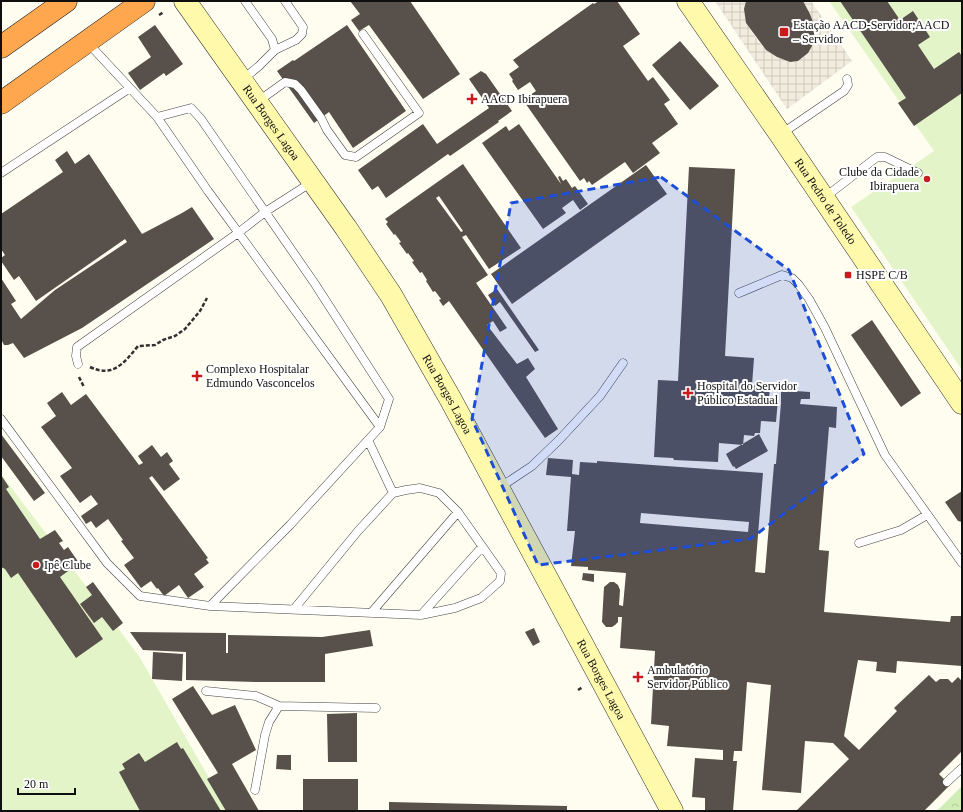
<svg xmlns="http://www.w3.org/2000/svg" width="963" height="812" font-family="'Times New Roman',serif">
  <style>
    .park { fill: url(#park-crowns) }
    .pitch { fill: #e3f4c9 }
    .plaza { fill: url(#plaza-grid) }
    .building { fill: #58504a; fill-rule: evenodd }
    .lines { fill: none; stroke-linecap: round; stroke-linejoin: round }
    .lane-casing { stroke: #424242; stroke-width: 9 }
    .secondary-casing { stroke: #313131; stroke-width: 23 }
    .highway-casing { stroke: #202020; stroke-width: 23 }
    .path { stroke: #313131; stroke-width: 2.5; stroke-dasharray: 4 2; stroke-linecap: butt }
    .lane { stroke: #fff; stroke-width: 8 }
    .secondary { stroke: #fff9ab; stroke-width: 22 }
    .highway { stroke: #ffa74e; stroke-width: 22 }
    .marked { fill: #1d4ed8; fill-opacity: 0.2; stroke: #1d4ed8; stroke-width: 3; stroke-dasharray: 8 5; stroke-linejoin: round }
    .poi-dot { fill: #ca1b1c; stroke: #fff; stroke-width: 1.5 }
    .labels { text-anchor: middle; stroke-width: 4; stroke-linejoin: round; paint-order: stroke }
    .poi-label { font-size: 12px; fill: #0f0f0f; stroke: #fff; text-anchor: start }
    .street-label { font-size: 12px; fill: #0f0f0f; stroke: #fff }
  </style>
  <defs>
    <pattern id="park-crowns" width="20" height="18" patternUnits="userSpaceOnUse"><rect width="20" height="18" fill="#d0edb6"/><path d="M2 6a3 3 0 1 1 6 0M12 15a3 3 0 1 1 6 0" fill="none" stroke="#b1ca9b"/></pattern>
    <pattern id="plaza-grid" width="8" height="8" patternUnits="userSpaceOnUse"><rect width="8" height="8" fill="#f1ecde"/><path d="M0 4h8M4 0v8" fill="none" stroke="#cdc9bd"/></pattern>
  </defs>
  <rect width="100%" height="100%" fill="#fffdf0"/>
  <path class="park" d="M962 786V811H937Z"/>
  <path class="pitch" d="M829 1H962V370L851 207 934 151Z
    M1 474 139 656 228 811H1Z"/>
  <path class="plaza" d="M715 1H746V23L756 38 766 50 777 57 790 62 798 61 805 56 812 46 815 27 810 14 803 1H811L852 61 787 109Z"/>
  <path class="building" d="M350 1H410L460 74 423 99 369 25 359 31 351 20 360 14Z
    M599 1H617L640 34 623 46 648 81 653 77 670 100 664 104 678 124 652 143 660 153 633 173 625 162 592 185 589 181 587 183 584 178 580 181 523 100 536 91 530 82 518 90 512 81 513 80 509 74 519 67 513 60 593 3 594 4Z
    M746 1H803L810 14 815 27 812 46 808 53 798 61 790 62 777 57 766 50 746 23 744 9Z
    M840 1H887L900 20 913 11 930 37 918 45 934 69 959 52 962 56V93L914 126 898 103 906 98Z
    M155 25 183 64 166 76 164 73 140 90 128 73 151 57 138 37Z
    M347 25 406 111 353 148 329 112 314 123 277 71 293 60 294 61Z
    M680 41 719 86 690 110 652 65Z
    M481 71 486 74 512 111 498 121 499 122 450 156 448 154 386 198 378 186 372 190 358 170 423 124 437 144 489 108 469 79Z
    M519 124 561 184 558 177 560 176 563 181 566 179 572 188 575 186 588 204 580 210 573 200 562 208 566 213 543 229 482 143 506 126 509 131Z
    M67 151 75 164 89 154 142 234 182 213 192 207 214 239 82 328 24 358 13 343 8 345H4L1 339V278L16 301 11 304 21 319 55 290 127 242 125 239 36 301 19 276 14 280 1 261V258L5 255 1 249V214L63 172 55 160Z
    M463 164 521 248 489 269 466 235 462 237 488 275 476 283 507 328 500 332 493 321 487 325 517 364 528 358 535 369 526 377 558 429 545 438 449 301 443 306 439 300 441 299 435 291 433 292 426 281 427 280 422 272 420 273 412 262 414 261 408 253 407 254 399 243 401 242 395 234 394 235 386 224 388 222 385 219ZM439 196 463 231 461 232 436 198Z
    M646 165 667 194 512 304 491 274Z
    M689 167 735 169 725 356 754 358 752 385 770 386 769 399H778L776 422 761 421 760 433H755L754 436 744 435 743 445 719 443 718 462 674 460 673 458 654 457 658 380 678 381Z
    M497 289 539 350 535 352 500 302 495 306 488 295Z
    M872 320 921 393 901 407 851 335Z
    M781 390 810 392V399H801L800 404 837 407 836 428 829 427 819 550 829 551 824 612 950 622 951 616H962V666L897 661 896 673 876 671 877 662 858 660 844 736 859 750 897 711 894 708 929 675 936 682 940 679H948L952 683 958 677 962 681V751L939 774 950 785 924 811H796L849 759 833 743 805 741 801 793 762 790 771 685 747 682 742 751H734L733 761H737L733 811H705V798L692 797 695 758 723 760V750L667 746 669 726 651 724 655 651 620 648 622 617H618V622L615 625 612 627H606L602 622 604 587 610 582H614L618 585 620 590 619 605 623 606 626 573 588 570V567L571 566 575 531H567L571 477 546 475 548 458 573 460 572 474 579 475 580 462 597 463V461L763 473 755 572 765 573 774 464H776L781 403ZM641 513 749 522 748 532 640 523Z
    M62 392 71 405 86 394 139 465 143 463 138 456 152 445 161 457 167 452 173 461 169 464 180 479 164 491 152 476 149 478 208 558 206 559 209 563 194 574 204 587 188 598 179 585 164 596 158 588 157 589 151 581 141 588 124 565 134 558 121 541 123 540 108 519 96 528 91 521 86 524 81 516 98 504 91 495 80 503 60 476 72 468 41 427 56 416 47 403Z
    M1 434 45 493 34 501 1 456Z
    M759 434 768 451 736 469 734 466 733 467 726 454Z
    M1 475 9 487 6 489 40 539 55 530 63 541 59 543 64 550 68 547 79 563 60 577 103 639 76 658 18 573 11 578 5 569 1 567Z
    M962 491V522L958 521 945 502Z
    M583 573 594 574V582L582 580Z
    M93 582 123 623 113 631 102 617 94 623 80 604 92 595 86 587Z
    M534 628 540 642 533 646 525 632Z
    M370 630 373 646 325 654V682H256L186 680V652L143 650 130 632 226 633V653H228V635L322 637Z
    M153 652 183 654 182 681 152 679Z
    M193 686 212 715 235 705 256 750 232 764 259 811H226L207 779 218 773 172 699Z
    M357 713V762H328L327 714Z
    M177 742 181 749 183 748 221 811H140L119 772 125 769 122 764 139 753 145 762Z
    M277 755H291V770L276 769Z
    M303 779H358V811H303Z
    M389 802 567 806V811H389Z"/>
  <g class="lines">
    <defs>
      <path id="lane" d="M88 43 157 117
        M275 50 296 40 302 34 303 27 285 1
        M242 80 259 66 275 50 272 39 245 1
        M257 102 285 82 295 84 301 90 321 118 327 130 345 155 356 157 419 113 363 34
        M781 134 844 91 848 85 847 79
        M1 173 130 88
        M824 198 877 157H885L918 173
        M739 293 782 275 792 278 799 285 809 299 825 328 885 455 962 563
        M78 364 76 356 77 347 238 233 265 212 312 182
        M1 419 107 563 140 596 210 606 290 525 380 427 389 399 315 284 201 119 191 108 157 117 208 191 380 427
        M368 440 393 493
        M499 488 532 466 559 440 600 396 623 363
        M859 543 901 530 927 515
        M210 606 421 615 455 608 481 598 500 581 501 573 458 512 439 493 420 488 406 490 393 493 358 531 294 609
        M371 613 458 512
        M421 615 482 547
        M206 691 256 696 279 706
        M947 782 962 768
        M255 790 265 735 269 722 279 706 376 708"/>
      <g id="secondary">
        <path id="s1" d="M185 1 346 228 391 295 451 400 672 811"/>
        <path id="s2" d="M688 1 780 134 962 403"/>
      </g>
      <path id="highway" d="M1 47 66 1
        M1 103 144 1"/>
    </defs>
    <use href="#lane" class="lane-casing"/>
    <use href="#secondary" class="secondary-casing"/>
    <use href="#highway" class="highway-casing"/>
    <path class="path" d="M159 15 164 12
      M90 367C113 378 124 363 138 346L155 345 163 340 175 336 185 329 200 311 207 298
      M79 377 84 387
      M578 690 583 687"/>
    <use href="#lane" class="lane"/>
    <use href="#secondary" class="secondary"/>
    <use href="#highway" class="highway"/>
  </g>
  <path class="marked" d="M661 177 789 270 864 454 750 539 538 565 472 419 511 203Z"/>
  <g class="poi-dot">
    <rect x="779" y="27" width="10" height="10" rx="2"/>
    <path d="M470 93h4v4h4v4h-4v4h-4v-4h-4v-4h4z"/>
    <circle cx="927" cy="179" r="4"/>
    <rect x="844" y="271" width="8" height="8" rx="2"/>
    <path d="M195 370h4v4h4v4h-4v4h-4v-4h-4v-4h4z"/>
    <path d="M686 387h4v4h4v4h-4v4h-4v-4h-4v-4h4z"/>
    <circle cx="36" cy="565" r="4"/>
    <path d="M636 671h4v4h4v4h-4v4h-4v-4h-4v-4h4z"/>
  </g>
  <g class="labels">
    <g class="poi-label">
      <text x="793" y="29">Estação AACD-Servidor;AACD<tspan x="793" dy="14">– Servidor</tspan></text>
      <text x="481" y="103">AACD Ibirapuera</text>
      <text x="919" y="176" text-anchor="end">Clube da Cidade<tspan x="919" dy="14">Ibirapuera</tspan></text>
      <text x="856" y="279">HSPE C/B</text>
      <text x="206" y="373">Complexo Hospitalar<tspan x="206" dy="14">Edmundo Vasconcelos</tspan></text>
      <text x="697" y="390">Hospital do Servidor<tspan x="697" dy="14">Público Estadual</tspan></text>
      <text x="44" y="569">Ipê Clube</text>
      <text x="647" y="674">Ambulatório<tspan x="647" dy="14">Servidor Público</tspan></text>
    </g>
    <g class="street-label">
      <text dy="4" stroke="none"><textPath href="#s1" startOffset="149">Rua Borges Lagoa</textPath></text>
      <text dy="4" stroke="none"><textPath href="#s2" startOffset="243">Rua Pedro de Toledo</textPath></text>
      <text dy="4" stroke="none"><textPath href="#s1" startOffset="473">Rua Borges Lagoa</textPath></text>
      <text dy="4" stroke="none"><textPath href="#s1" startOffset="797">Rua Borges Lagoa</textPath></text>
    </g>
  </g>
  <rect width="963" height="812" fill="none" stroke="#0f0f0f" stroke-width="4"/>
  <path d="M18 788v6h57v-6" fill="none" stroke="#0f0f0f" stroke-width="2"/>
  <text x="24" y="788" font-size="12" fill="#0f0f0f" stroke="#ffffff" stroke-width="3" paint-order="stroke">20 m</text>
</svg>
